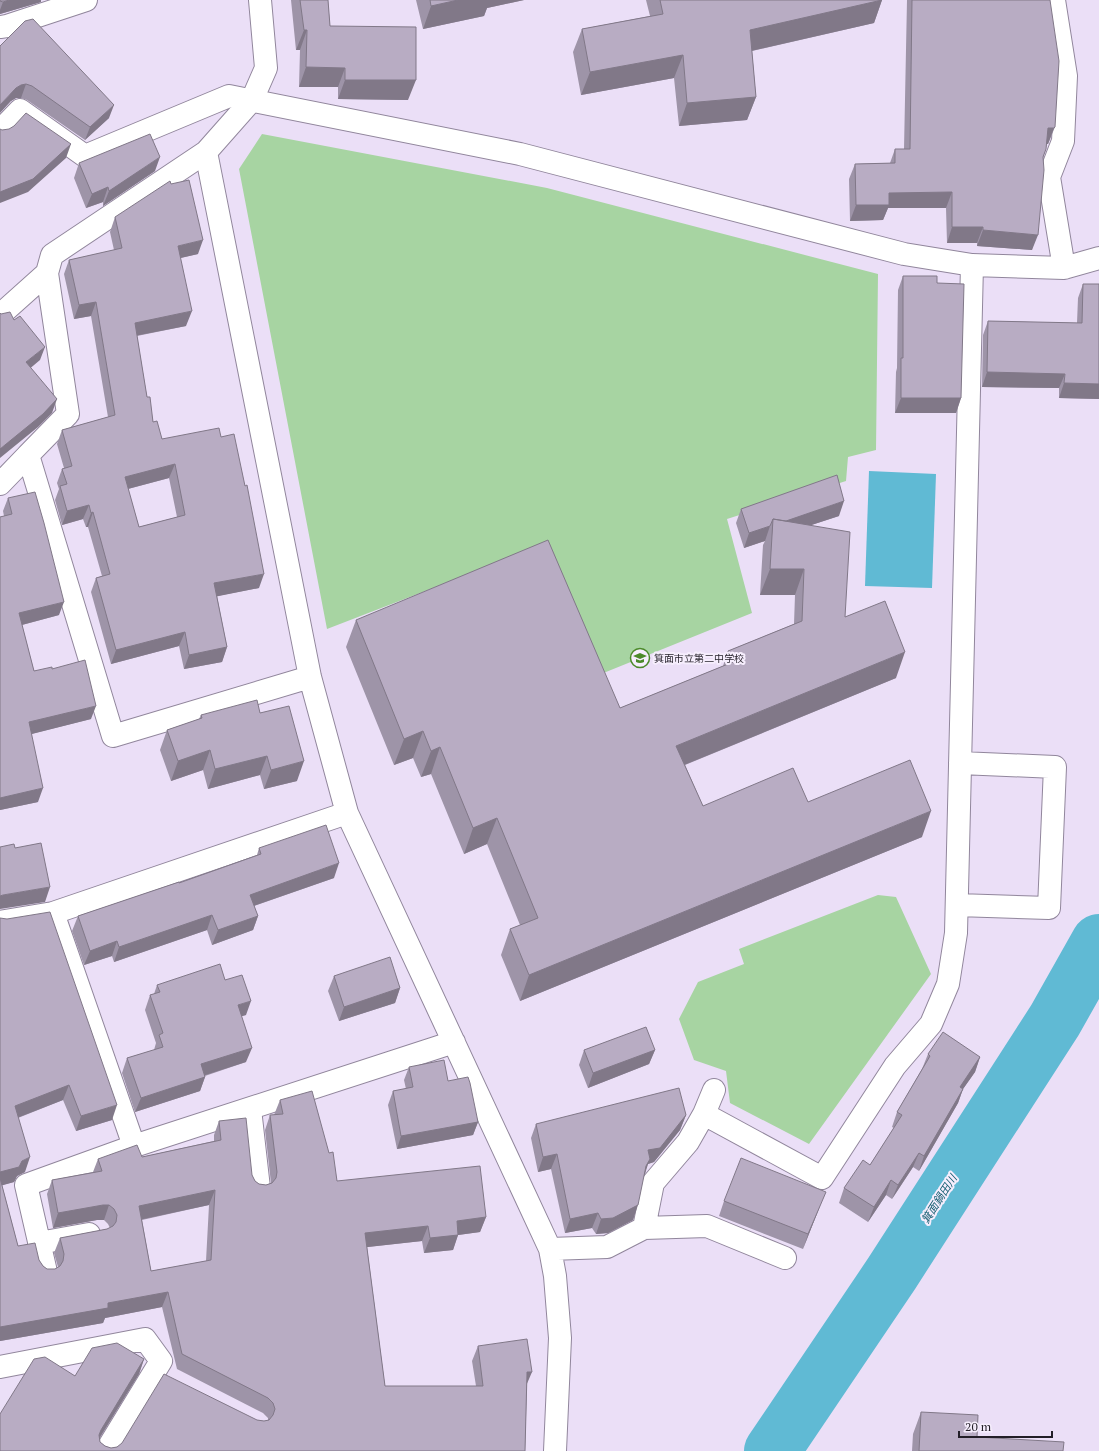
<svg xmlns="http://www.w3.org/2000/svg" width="1099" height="1451" font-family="'PT Serif','Noto Sans JP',serif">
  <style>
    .green { fill: #a7d4a2 }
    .water { fill: #60bad4 }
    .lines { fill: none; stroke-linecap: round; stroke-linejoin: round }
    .river { stroke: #60bad4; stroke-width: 56 }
    .minor-casing { stroke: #91869c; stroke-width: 24 }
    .minor { stroke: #fff; stroke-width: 22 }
    .wall { fill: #9e94a8; fill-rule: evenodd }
    .shaded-wall { fill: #817888 }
    .building { fill: #b8acc3; stroke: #817888; fill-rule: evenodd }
    .labels { text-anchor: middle; stroke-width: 4; stroke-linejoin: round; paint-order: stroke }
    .poi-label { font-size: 10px; fill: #221e27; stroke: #f6eefd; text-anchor: start }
    .water-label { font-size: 11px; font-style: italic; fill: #155e71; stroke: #f6eefd }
  </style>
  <rect width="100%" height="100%" fill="#ebdff7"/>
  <path class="green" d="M262 134 547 188 878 274 876 450 848 457 846 481 727 519 752 613 601 674 547 544 327 629 239 169Z
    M878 895 896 897 931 974 809 1144 730 1103 726 1071 694 1060 679 1019 698 982 744 964 739 949Z"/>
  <path class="water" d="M869 471 936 474 932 588 865 586Z"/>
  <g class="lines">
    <path class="river" d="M772 1451 892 1273 1055 1020 1099 942"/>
    <defs>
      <path id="minor" d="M260 0 266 68 252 100 206 152 310 677 347 813 550 1249 555 1276 560 1338 555 1451
        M1054 0 1066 76 1063 141 1049 177 1064 268
        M0 27 7 26 86 0
        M0 131 20 110 85 156 229 96 520 154 904 254 972 265 1064 268 1099 258
        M0 315 47 273
        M28 455 68 414 47 273 52 255 206 152
        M0 484 28 455 113 736 310 677
        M957 905 1049 908 1055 767 960 763
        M53 913 134 1146
        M0 922 53 913 347 813
        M250 1109 259 1188
        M704 1114 822 1178 895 1066 931 1024 948 984 956 933 972 265
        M644 1228 653 1183 688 1142 704 1114 714 1090
        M39 1243 89 1234
        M550 1249 607 1247 644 1228 707 1226 785 1258
        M46 1272 26 1185 134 1146 454 1042
        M0 1367 145 1339 161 1361 106 1451"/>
    </defs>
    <use href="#minor" class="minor-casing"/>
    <use href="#minor" class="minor"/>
  </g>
  <path class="wall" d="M0 0 41 2 0 14Z
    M291 0H328L330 26 408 100 338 99V87H299L300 50H296Z
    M416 0H524L487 8 484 16 423 29Z
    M646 0H882L874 23 752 51 756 97 747 120 679 126 674 78 581 95 573 52 582 29 650 16Z
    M907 0H1050L1055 127 1048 144H1047L1043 158 1032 250 977 246V243H947L946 208H888L883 220 850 221 849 179 855 164 890 163 895 149H904Z
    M0 46 109 118 85 140 27 100 21 98H16L11 101Z
    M79 163 155 171 103 206V202L86 208 74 178Z
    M115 217 198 254 180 258 186 326 137 336 147 397 153 422 162 439 221 437 259 588 217 596 227 647 222 662 184 669 179 646 111 664 91 592 96 578 102 576 88 527H86L83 519 62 525 55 500 59 489 57 483 62 469 64 468 57 444 62 430 108 417 91 316 74 319 64 274 69 260 114 250 110 232ZM169 478 177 517 139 527 128 489Z
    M903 276 961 398 956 413H895L896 372 897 368 898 290Z
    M1083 284H1099V399L1059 398V388L982 387 983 335 988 321 1077 323 1078 298Z
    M8 498 59 615 22 625 34 671 52 669 91 719 31 734 38 802 0 810V517L4 516 3 511Z
    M741 509 839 516 811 525 845 617 896 678 685 765 703 806 808 802 922 837 520 1001 501 955 510 929 520 925 487 844 464 854 431 774 421 777 413 758 394 765 346 647 356 620 620 708 723 666 728 651 794 624 795 595H760L763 545 765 541 744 548 736 523Z
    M260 713 297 781 264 789 260 775 208 789 203 770 171 781 160 750 167 730 199 719 201 715Z
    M259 848 334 878 254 906 258 916 253 930 212 945 207 930 114 962 112 956 84 965 72 931 78 916 179 883 257 855Z
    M0 918 112 1120 76 1131 63 1100 18 1118 25 1172 17 1176 14 1182 2 1185 18 1246 39 1260 43 1266 47 1269H55L58 1267 54 1253 60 1238 107 1229 110 1228 108 1224 104 1220H97L53 1228 47 1194 52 1180 93 1172 98 1159 142 1157 214 1141V1135L219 1121 252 1175 255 1181 259 1184 266 1185 271 1183 265 1130 270 1115H274L280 1100 337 1181 486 1217 480 1232 458 1235 453 1250 424 1253 422 1241 367 1247 385 1386H476L472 1361 478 1346 527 1385 525 1451H0L75 1376 144 1359 139 1374 100 1438V1442L105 1446 111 1448 257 1420 264 1421 268 1420V1418L263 1413 177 1369 162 1307 105 1318 103 1323 0 1341ZM209 1205 206 1261 151 1271 142 1220Z
    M334 976 400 988 395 1003 339 1021 328 991Z
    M225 980 246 1015 241 1016 246 1062 205 1076V1077L200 1091 135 1112 122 1073 127 1058 154 1050 156 1043 145 1010 150 995 154 994 157 985Z
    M584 1050H655L649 1064 588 1088 579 1065Z
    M928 1054 980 1057 975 1072 963 1089 958 1103 919 1171 913 1167 892 1199 886 1195 868 1222 839 1203 844 1188 870 1165 894 1128 892 1127 897 1112 922 1069Z
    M409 1067 448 1081 478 1122 473 1135 397 1149 388 1105 393 1091 406 1089 404 1080Z
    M686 1115 680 1130 654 1162 648 1164 644 1174 633 1220 608 1233 596 1234 592 1228 565 1233 551 1169 538 1172 531 1138 536 1124Z
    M724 1201 820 1206 803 1249 719 1216Z
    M921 1412 977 1437 1063 1451H912L913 1434Z"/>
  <path class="shaded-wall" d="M9 0H41V2L0 14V10L3 2Z
    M458 0H524L487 8 484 16 423 29 431 6Z
    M882 0 874 23 742 53 750 30Z
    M304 30H307L300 50H296Z
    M683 55 674 78 581 95 590 72Z
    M306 67 345 68 338 87H299Z
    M345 80H416L408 100 338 99Z
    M26 84 21 98H16L11 101 0 113V105L16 88 21 85Z
    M756 97 747 120 679 126 687 103Z
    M114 105 109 118 85 140 90 127Z
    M1048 128H1054L1048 144 1043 143Z
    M71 144 66 158 28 192 0 203V192Z
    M160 157 155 171 103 206 109 191Z
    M108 187 103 202 86 208 92 194Z
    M952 192 946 208H888L883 220 850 221 856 205 889 193Z
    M952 227H983L977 243H947Z
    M983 230 1038 235 1032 250 977 246Z
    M203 240 198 254 172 260 178 246Z
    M96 302 91 316 74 319 79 305Z
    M192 311 186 326 129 337 135 323Z
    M45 347 40 360 21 376 26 362Z
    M987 372 1065 374 1059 388 982 387Z
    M1064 383 1099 384V399L1059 398Z
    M901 398H961L956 413H895Z
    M57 399 52 413 38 427 0 458V449Z
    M175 464 169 478 120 491 125 477Z
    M844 501 839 516 772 538V525Z
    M89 505 83 519 62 525 67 511Z
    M93 512 88 527H86L91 513Z
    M770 526 765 541 744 548 749 533Z
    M770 569H804L795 595H760Z
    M264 574 259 588 209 598 214 583Z
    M64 602 59 615 14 627 19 613Z
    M185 632 179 646 111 664 116 650Z
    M227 647 222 662 184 669 189 655Z
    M905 652 896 678 667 772 676 746Z
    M96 706 91 719 24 736 29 722Z
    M423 731 413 758 394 765 404 739Z
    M440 747 431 774 421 777 431 751Z
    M210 750 203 770 171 781 178 761Z
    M267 756 260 775 208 789 215 769Z
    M304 761 297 781 264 789 271 770Z
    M43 788 38 802 0 810V798Z
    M931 811 922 837 520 1001 529 975Z
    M497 818 487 844 464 854 473 828Z
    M339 863 334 878 245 909 250 895Z
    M50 887 45 902 0 909V896L3 895Z
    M212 915 207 930 114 962 119 947Z
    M258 916 253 930 212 945 218 930Z
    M117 941 112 956 84 965 90 951Z
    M400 988 395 1003 339 1021 344 1007Z
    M251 1001 246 1015 232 1019 238 1005Z
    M252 1048 246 1062 196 1078 201 1064Z
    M655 1050 649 1064 588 1088 593 1073Z
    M980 1057 975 1072 963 1089 958 1103 919 1171 924 1156 960 1087Z
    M205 1077 200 1091 135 1112 141 1098Z
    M69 1085 63 1100 9 1121 15 1106Z
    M117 1105 112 1120 76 1131 81 1116Z
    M686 1115 680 1130 654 1162 648 1164 645 1174 641 1181 648 1150Z
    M478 1122 473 1135 397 1149 401 1136Z
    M919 1153 913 1167 892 1199 898 1185Z
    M557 1154 551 1169 538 1172 543 1157Z
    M30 1157 25 1172 17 1176 14 1182 0 1186V1172Z
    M891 1180 886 1195 868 1222 874 1207Z
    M215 1190 209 1205 134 1221 139 1206Z
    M826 1192 820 1206 803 1249 808 1234Z
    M103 1205H109L104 1220H97L53 1228 58 1213Z
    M638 1205 633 1220 608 1233 596 1234 601 1219Z
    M598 1213 592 1228 565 1233 570 1219Z
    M486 1217 480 1232 458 1235 453 1250 424 1253 430 1238 457 1221Z
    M428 1226 422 1241 359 1248 365 1233Z
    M168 1292 162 1307 105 1318 103 1323 0 1341V1327L108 1303Z
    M144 1359 139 1374 95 1445 101 1430Z
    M527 1372H532L526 1386Z"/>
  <path class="building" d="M0 0H9L3 2 0 1Z
    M300 0H328L330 26 416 27V80H345V68L306 67 307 30H304Z
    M430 0H458L431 6Z
    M660 0H882L750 30 756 97 687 103 683 55 590 72 582 29 663 14Z
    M912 0H1050L1059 61 1055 127 1054 128H1048L1046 149 1043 157 1044 170 1038 235 983 230V227H952V192L889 193V205H856L855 164 895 163V149H910Z
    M33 19 114 105 90 127 32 86 26 84 21 85 16 88 0 105V46L25 21Z
    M26 113 71 144 33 179 0 192V129L2 130 9 129 14 126Z
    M150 134 160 157 109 191 108 187 92 194 79 163Z
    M189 180 203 240 178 246 192 311 135 323 147 397H150L153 422 157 421 162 439 219 428 221 437 234 434 245 486 247 485 264 574 214 583 227 647 189 655 185 632 116 650 96 578 110 574 93 512 91 513 89 505 67 511 60 486 67 484 62 469 72 466 62 430 115 415 96 302 79 305 69 260 122 248 115 217 170 181 171 184ZM175 464 185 515 139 527 125 477Z
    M903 276H937V283L964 284 961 398H901V358H903Z
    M1083 284H1099V384L1064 383 1065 374 987 372 988 321 1082 323Z
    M10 312 14 320 20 316 45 347 26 362 57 399 43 414 0 449V313L1 314Z
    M837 475 844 501 786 521 773 519 770 526 749 533 741 509Z
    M35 492 44 523 64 602 19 613 34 671 52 667V669L85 660 96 706 29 722 43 788 0 798V517L12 514 8 498Z
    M773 519 850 532 845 617 885 601 905 652 676 746 703 806 793 768 808 802 910 760 931 811 529 975 510 929 538 918 497 818 473 828 440 747 431 751 423 731 404 739 356 620 548 540 620 708 733 662 728 651 802 621 804 569H770Z
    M257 700 260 713 289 706 304 761 271 770 267 756 215 769 210 750 178 761 167 730 202 718 201 715Z
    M326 825 339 863 250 895 258 916 218 930 212 915 119 947 117 941 90 951 78 916 179 882V883L261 854 259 848Z
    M41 843 50 887 3 895 0 896V847L14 844 15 848Z
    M50 912 117 1105 81 1116 69 1085 15 1106 30 1157 22 1161 19 1167 0 1172V918L7 919Z
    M390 957 400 988 344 1007 334 976Z
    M220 964 225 980 242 975 251 1001 238 1005 252 1048 201 1064 205 1077 141 1098 127 1058 163 1047 159 1035 163 1033 150 995 160 992 157 985Z
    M646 1027 655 1050 593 1073 584 1050Z
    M943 1032 980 1057 960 1087 963 1089 924 1156 919 1153 898 1185 891 1180 874 1207 844 1188 863 1160 870 1165 902 1115 897 1112 930 1056 928 1054Z
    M444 1060 448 1081 468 1077 470 1083 478 1122 401 1136 393 1091 413 1087 409 1067Z
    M679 1088 686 1115 660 1148 648 1150 650 1159 646 1166 638 1205 613 1218 601 1219 598 1213 570 1219 557 1154 543 1157 536 1124Z
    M312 1091 329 1153 333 1152 337 1181 480 1166 486 1217 457 1221 458 1235 430 1238 428 1226 365 1233 385 1386H483L478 1346 527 1339 532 1372H527L525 1451H0V1414L34 1359 45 1357 75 1376 92 1348 117 1343 144 1359 101 1430 99 1435 100 1442 105 1446 111 1448 117 1447 122 1443 164 1374 257 1420 264 1421 269 1420 273 1415 275 1409 273 1403 268 1398 182 1354 168 1292 108 1303V1308L0 1327V1178L18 1246 35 1243 39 1260 43 1266 47 1269H55L60 1266 63 1261 64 1254 60 1238 107 1229 113 1226 116 1222 117 1215 114 1209 109 1205H103L58 1213 52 1180 102 1171 98 1159 137 1145 142 1157 221 1140 219 1121 246 1118 252 1175 255 1181 259 1184 266 1185 272 1183 276 1178 277 1172 270 1115 283 1114 280 1100ZM215 1190 211 1260 151 1271 139 1206Z
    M741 1158 826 1192 808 1234 724 1201Z
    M921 1412 978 1415 977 1437 1064 1442 1063 1451H919Z"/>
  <defs>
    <symbol id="school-ring" viewBox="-11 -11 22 22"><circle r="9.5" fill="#f6eefd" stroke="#4c8a2a" stroke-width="1.5"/><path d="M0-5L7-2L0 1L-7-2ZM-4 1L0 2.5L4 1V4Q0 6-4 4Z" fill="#4c8a2a"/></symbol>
  </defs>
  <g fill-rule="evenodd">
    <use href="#school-ring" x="629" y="647" width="22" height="22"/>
  </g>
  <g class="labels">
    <g class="poi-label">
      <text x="654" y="662">箕面市立第二中学校</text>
    </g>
    <g class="water-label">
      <text transform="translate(939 1199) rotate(-57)" y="4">箕面鍋田川</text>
    </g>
  </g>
  <path d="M959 1431v6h93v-6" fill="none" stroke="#221e27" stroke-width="2"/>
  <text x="965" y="1431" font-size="12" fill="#221e27" stroke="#f6eefd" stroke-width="3" paint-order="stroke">20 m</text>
</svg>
